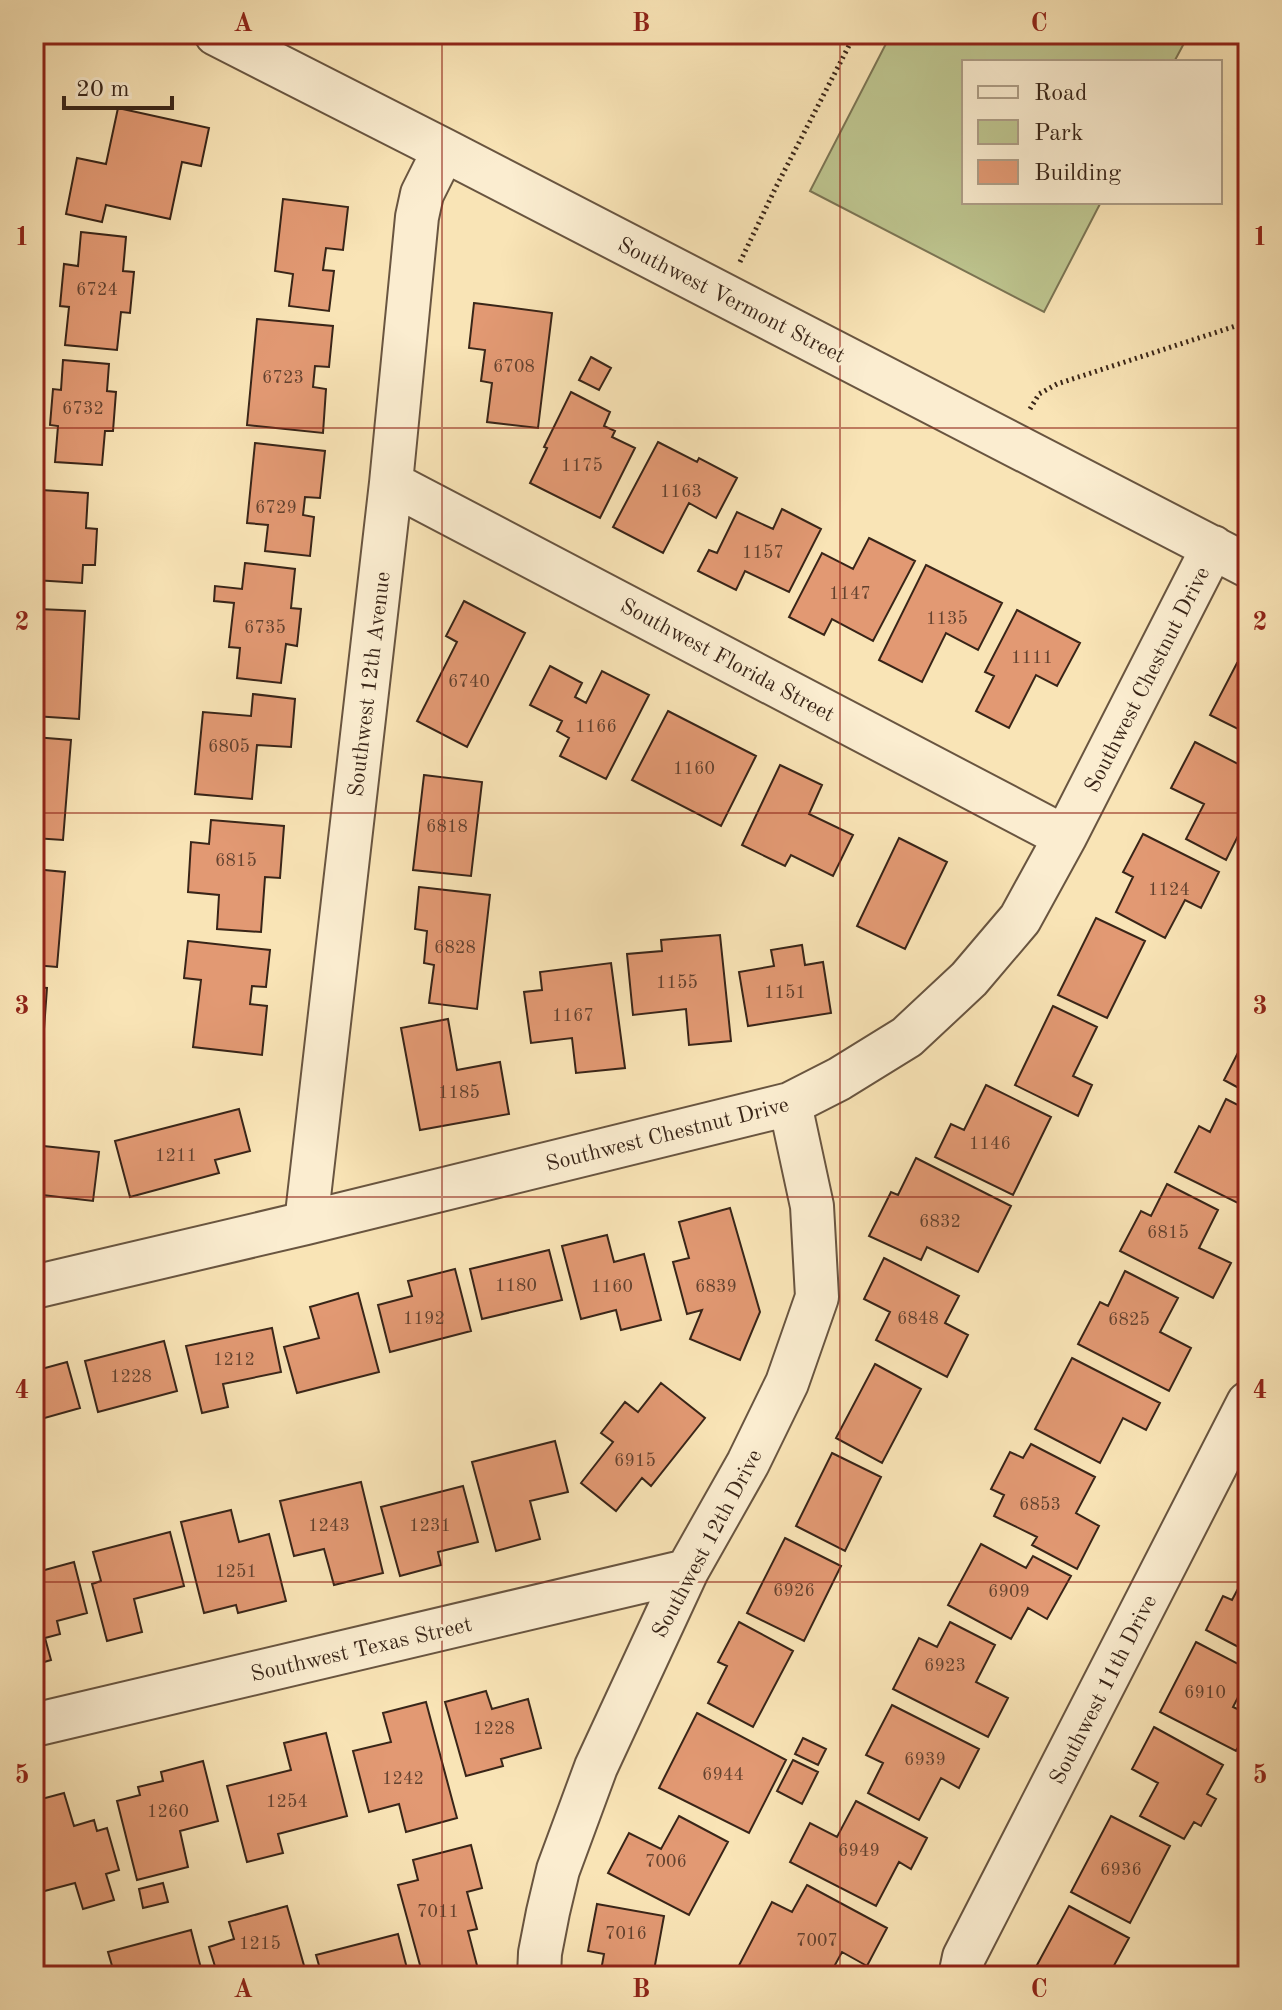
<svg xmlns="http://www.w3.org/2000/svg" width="1282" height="2010" font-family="'Old Standard TT',serif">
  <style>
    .green { fill: #bdc48e; stroke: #7b7453; stroke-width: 2 }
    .building { fill: #e29973; stroke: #392518; stroke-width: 2 }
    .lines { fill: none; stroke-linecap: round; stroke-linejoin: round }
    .minor-casing { stroke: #695540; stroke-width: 46 }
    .path { stroke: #392518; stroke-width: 5; stroke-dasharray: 2 4; stroke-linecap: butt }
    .minor { stroke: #fbedd0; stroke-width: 42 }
    .grid { fill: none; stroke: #8f2418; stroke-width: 2; stroke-opacity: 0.55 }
    .labels { text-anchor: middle; stroke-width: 6; stroke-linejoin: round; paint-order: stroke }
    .number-label { font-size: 18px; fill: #63422f }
    .street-label { font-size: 22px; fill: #392518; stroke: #fbedd0 }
    .neatline { fill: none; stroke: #8f2418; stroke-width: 3 }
    .grid-label { font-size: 26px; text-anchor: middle; font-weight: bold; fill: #8f2418 }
  </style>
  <rect width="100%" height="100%" fill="#f9e4b6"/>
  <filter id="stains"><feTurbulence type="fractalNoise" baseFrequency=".0025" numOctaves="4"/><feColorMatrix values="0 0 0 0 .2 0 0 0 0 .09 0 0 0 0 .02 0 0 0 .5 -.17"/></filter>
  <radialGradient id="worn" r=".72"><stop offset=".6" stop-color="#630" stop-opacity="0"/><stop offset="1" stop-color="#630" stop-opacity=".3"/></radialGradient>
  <path class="green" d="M891 34H1189L1174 62H964V202H1101L1044 312 810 191Z"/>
  <path class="building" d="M118 108 209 128 201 166 182 162 170 219 106 205 102 222 66 214 77 158 106 164Z
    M283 199 348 207 343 250 326 248 323 270 334 271 329 311 289 306 293 274 275 271Z
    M81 232 126 237 123 271 134 272 130 313 121 312 117 350 65 345 69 307 60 306 64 264 78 266Z
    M474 303 552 313 538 428 487 422 492 383 481 381 485 350 469 348Z
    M257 319 333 326 329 367 315 366 313 387 326 389 323 433 247 425Z
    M591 357 611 368 599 390 579 380Z
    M63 360 109 364 107 391 116 392 113 431H105L102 465 55 462 58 426 50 425 53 389 61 390Z
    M571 392 610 412 604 426 615 431 612 437 635 448 600 518 530 483 547 448 544 447Z
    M658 442 697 462 699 458 737 478 716 518 689 503 663 553 613 527Z
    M255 443 325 451 320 498 305 497 303 515 314 517 310 556 265 551 268 525 247 523Z
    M41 490 88 493 86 528 97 529 95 565H83L82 583 34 580V531H38Z
    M782 509 821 529 789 592 745 571 736 590 698 571 709 550 717 553 737 512 773 529Z
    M869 538 915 561 873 641 832 619 824 635 789 617 822 553 853 569Z
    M245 563 295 569 291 608 301 609 297 646 286 644 281 683 237 678 240 648 229 647 234 603 214 601 215 586 242 589Z
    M926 565 1002 603 978 650 946 633 922 682 879 660Z
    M464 601 525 633 467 747 417 721 457 642 446 636Z
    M38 609 85 611 79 719 34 716V644H36Z
    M1017 610 1080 643 1057 686 1036 675 1009 728 976 711 994 676 985 672Z
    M1237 663 1248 668V734L1210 715Z
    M550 666 582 683 575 697 586 703 602 671 649 695 606 779 560 756 569 738 557 731 562 721 530 705Z
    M253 694 295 699 291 747 257 745 252 799 195 794 203 712 251 716Z
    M668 711 756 756 721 826 632 780Z
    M34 737 71 740 63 840 34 838Z
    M1195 742 1248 769V824L1245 822 1226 860 1186 839 1204 804 1171 788Z
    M780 765 822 785 809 814 853 835 833 876 791 855 785 866 742 845Z
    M424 775 482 782 471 876 413 870Z
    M211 820 284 826 280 878 265 877 261 932 217 929 219 895 188 892 191 842 209 844Z
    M1143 834 1219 872 1201 908 1185 900 1165 938 1116 912 1133 877 1123 872Z
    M899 838 947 862 905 949 857 926Z
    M34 869 65 872 57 967 34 965Z
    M419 887 490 895 477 1009 429 1003 434 965 424 963 427 931 415 929Z
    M1096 918 1145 941 1107 1018 1058 995Z
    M720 935 731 1041 689 1045 686 1009 633 1015 627 954 662 951 661 940Z
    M188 941 270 950 266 987 252 986 250 1004 267 1006 262 1055 193 1047 201 980 184 978Z
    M802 945 805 965 823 962 831 1013 748 1026 739 972 774 966 771 950Z
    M611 963 625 1068 576 1073 572 1038 531 1043 524 992 542 990 540 972Z
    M34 987 47 988 39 1097 34 1096Z
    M1053 1006 1097 1027 1073 1076 1092 1085 1078 1116 1015 1085Z
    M448 1019 457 1070 500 1062 509 1114 420 1130 401 1028Z
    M1248 1033V1093L1224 1080Z
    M986 1085 1051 1117 1013 1195 935 1157 951 1124 964 1130Z
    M1226 1099 1248 1110V1208L1175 1172 1199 1126 1210 1132Z
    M239 1109 250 1151 215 1160 219 1173 130 1197 115 1141Z
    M34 1145 99 1152 93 1201 34 1194Z
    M916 1158 1011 1206 978 1272 927 1247 921 1260 869 1236 891 1192 898 1195Z
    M1167 1184 1218 1210 1199 1248 1231 1263 1213 1298 1120 1251 1141 1211 1151 1216Z
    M730 1208 760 1312 740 1360 690 1339 702 1310 687 1314 673 1262 689 1258 679 1222Z
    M607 1235 614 1262 644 1254 661 1320 621 1330 616 1310 581 1319 562 1246Z
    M549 1250 562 1300 482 1319 470 1269Z
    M884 1258 959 1296 945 1323 968 1335 947 1377 876 1340 890 1312 864 1299Z
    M455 1269 471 1331 390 1352 378 1305 412 1296 408 1281Z
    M1125 1271 1178 1298 1160 1332 1191 1348 1169 1391 1078 1344 1100 1302 1108 1306Z
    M358 1293 379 1372 297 1393 284 1347 319 1338 310 1307Z
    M272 1328 281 1372 223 1384 228 1407 202 1413 186 1346Z
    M164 1341 177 1391 98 1412 85 1361Z
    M1072 1358 1160 1403 1146 1430 1123 1418 1100 1463 1035 1429Z
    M67 1362 80 1408 34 1421V1371Z
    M875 1364 921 1389 882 1463 836 1438Z
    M661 1383 705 1418 651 1486 642 1478 616 1511 581 1483 613 1442 601 1433 625 1402 638 1412Z
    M555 1441 568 1492 530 1501 540 1539 496 1551 472 1462Z
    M1031 1444 1095 1477 1076 1513 1099 1526 1077 1569 1032 1545 1037 1537 994 1516 1004 1495 991 1489 1010 1452 1023 1458Z
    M832 1453 881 1477 845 1551 796 1526Z
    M361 1482 383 1573 334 1585 324 1549 294 1556 280 1501Z
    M463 1486 478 1542 438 1552 441 1565 400 1576 381 1507Z
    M231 1510 239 1542 269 1534 286 1601 238 1613 236 1605 204 1613 181 1522Z
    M170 1532 184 1586 134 1599 142 1632 107 1641 92 1584 101 1581 93 1552Z
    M785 1538 841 1566 804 1641 747 1613Z
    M981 1544 1026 1568 1033 1556 1071 1576 1047 1619 1028 1608 1011 1639 948 1605Z
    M34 1553H36L41 1571 74 1562 87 1613 57 1621 60 1634 45 1638 51 1660 34 1665Z
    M1248 1570V1652L1206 1630 1223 1596 1232 1600Z
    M739 1622 793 1651 753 1727 708 1703 727 1666 718 1662Z
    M950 1622 995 1645 976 1682 1008 1698 988 1737 893 1689 919 1638 937 1647Z
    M1196 1642 1248 1669V1678L1233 1707 1248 1714V1729L1236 1751 1160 1712Z
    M486 1691 492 1709 528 1699 541 1748 501 1759 503 1766 466 1776 445 1702Z
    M426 1702 457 1818 406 1832 399 1804 369 1812 353 1751 391 1742 383 1713Z
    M892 1705 979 1749 959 1788 941 1778 919 1820 868 1793 883 1763 866 1755Z
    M697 1713 786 1760 749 1833 659 1788Z
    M1154 1727 1223 1765 1207 1794 1216 1799 1201 1826 1194 1822 1184 1839 1140 1816 1158 1783 1132 1769Z
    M326 1733 347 1816 278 1834 283 1853 247 1862 227 1786 291 1770 284 1743Z
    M803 1738 826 1749 818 1765 795 1754Z
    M793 1760 818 1772 802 1804 777 1791Z
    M203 1761 218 1821 180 1831 188 1867 137 1880 117 1801 140 1795 138 1787 163 1781 161 1772Z
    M64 1793 74 1826 94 1820 97 1831 107 1828 119 1870 106 1874 114 1900 83 1909 75 1883 37 1893 34 1884V1801Z
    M856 1801 927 1838 911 1869 899 1862 876 1906 790 1862 810 1823 837 1837Z
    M679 1816 728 1842 689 1915 608 1873 629 1833 661 1849Z
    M1111 1816 1170 1846 1130 1923 1071 1892Z
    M471 1845 482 1888 467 1892 477 1929 468 1931 479 1973 468 1976H423L398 1885 418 1880 413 1860Z
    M163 1883 168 1902 143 1908 139 1889Z
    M807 1885 887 1928 867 1966 842 1952 829 1976 734 1975 772 1902 792 1912Z
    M597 1904 664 1916 653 1976H600L604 1954 588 1951Z
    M287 1906 307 1976H218L209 1947 234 1939 229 1922Z
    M1069 1906 1129 1938 1111 1971 1121 1976H1031Z
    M191 1930 203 1976H115L108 1952Z
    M398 1934 409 1976H322L316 1955Z"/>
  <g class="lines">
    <defs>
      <path id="minor" d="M216 34 444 150 1248 566
        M391 483 1065 837
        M306 1223 391 483 417 217 422 194 444 150
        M34 1287 306 1223 790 1104 839 1079 907 1037 969 979 1020 919 1065 837 1213 547
        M34 1725 687 1571
        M539 1976 540 1953 548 1912 558 1870 596 1767 687 1571 748 1463 787 1383 817 1297 812 1206 790 1104
        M960 1976 964 1957 1248 1403"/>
    </defs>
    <use href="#minor" class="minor-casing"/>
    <path class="path" d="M740 262 776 187 855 34
      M1030 409 1039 394 1057 384 1248 322"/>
    <use href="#minor" class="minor"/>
  </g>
  <path class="grid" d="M442 34V1976M840 34V1976M34 428H1248M34 813H1248M34 1197H1248M34 1582H1248"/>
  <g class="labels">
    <g class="number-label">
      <text x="97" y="295">6724</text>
      <text x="514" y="372">6708</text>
      <text x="283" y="383">6723</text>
      <text x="83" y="414">6732</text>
      <text x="582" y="471">1175</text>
      <text x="681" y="497">1163</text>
      <text x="276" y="513">6729</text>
      <text x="763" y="558">1157</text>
      <text x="850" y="599">1147</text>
      <text x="947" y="624">1135</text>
      <text x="265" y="633">6735</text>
      <text x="1032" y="663">1111</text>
      <text x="469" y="687">6740</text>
      <text x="596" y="732">1166</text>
      <text x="229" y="752">6805</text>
      <text x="694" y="774">1160</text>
      <text x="447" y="832">6818</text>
      <text x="236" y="866">6815</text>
      <text x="1169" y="895">1124</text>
      <text x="455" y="953">6828</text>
      <text x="677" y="988">1155</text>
      <text x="785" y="998">1151</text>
      <text x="573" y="1021">1167</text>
      <text x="459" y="1098">1185</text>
      <text x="990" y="1149">1146</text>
      <text x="176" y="1161">1211</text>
      <text x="940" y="1227">6832</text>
      <text x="1168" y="1238">6815</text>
      <text x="516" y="1291">1180</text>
      <text x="612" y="1292">1160</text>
      <text x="716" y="1292">6839</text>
      <text x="424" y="1324">1192</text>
      <text x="918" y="1324">6848</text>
      <text x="1129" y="1325">6825</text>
      <text x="234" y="1365">1212</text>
      <text x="131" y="1382">1228</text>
      <text x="635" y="1466">6915</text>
      <text x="1040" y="1510">6853</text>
      <text x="329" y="1531">1243</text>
      <text x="430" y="1531">1231</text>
      <text x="236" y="1577">1251</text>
      <text x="794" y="1596">6926</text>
      <text x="1009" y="1597">6909</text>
      <text x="945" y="1671">6923</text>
      <text x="1205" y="1698">6910</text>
      <text x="494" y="1734">1228</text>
      <text x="925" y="1765">6939</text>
      <text x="723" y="1780">6944</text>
      <text x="403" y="1784">1242</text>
      <text x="287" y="1807">1254</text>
      <text x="168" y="1817">1260</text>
      <text x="859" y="1856">6949</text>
      <text x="666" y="1867">7006</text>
      <text x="1121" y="1875">6936</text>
      <text x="438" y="1917">7011</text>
      <text x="626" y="1939">7016</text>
      <text x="817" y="1946">7007</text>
      <text x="260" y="1949">1215</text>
    </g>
    <g class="street-label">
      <text transform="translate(732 299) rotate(27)" y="8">Southwest Vermont Street</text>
      <text transform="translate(728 659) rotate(28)" y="8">Southwest Florida Street</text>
      <text transform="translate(1146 679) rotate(-63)" y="8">Southwest Chestnut Drive</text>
      <text transform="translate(368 684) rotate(-83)" y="8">Southwest 12th Avenue</text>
      <text transform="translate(667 1133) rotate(-14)" y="8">Southwest Chestnut Drive</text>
      <text transform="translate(706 1543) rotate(-62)" y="8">Southwest 12th Drive</text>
      <text transform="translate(361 1648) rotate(-13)" y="8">Southwest Texas Street</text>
      <text transform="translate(1102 1689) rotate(-63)" y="8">Southwest 11th Drive</text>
    </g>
  </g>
  <rect width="1282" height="2010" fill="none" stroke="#f9e4b6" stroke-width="88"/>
  <rect x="962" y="60" width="260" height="144" fill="#fbedd0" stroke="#ad9d86" stroke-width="2"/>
  <rect x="978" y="86" width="40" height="12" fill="#fbedd0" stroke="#ad9d86" stroke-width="2"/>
  <text x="1034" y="100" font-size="24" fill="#392518">Road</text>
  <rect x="978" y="120" width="40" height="24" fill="#bdc48e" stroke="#ad9d86" stroke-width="2"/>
  <text x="1034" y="140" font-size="24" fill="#392518">Park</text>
  <rect x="978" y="160" width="40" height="24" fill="#e29973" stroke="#ad9d86" stroke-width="2"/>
  <text x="1034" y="180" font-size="24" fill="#392518">Building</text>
  <path d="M64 96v12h108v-12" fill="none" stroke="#392518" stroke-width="4"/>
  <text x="76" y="96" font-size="24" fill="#392518" stroke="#fbedd0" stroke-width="6" paint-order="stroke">20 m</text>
  <rect x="44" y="44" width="1194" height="1922" class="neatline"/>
  <g class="grid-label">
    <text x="243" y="31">A</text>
    <text x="641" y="31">B</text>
    <text x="1039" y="31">C</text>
    <text x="22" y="245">1</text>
    <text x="1260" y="245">1</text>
    <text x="22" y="630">2</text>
    <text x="1260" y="630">2</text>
    <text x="22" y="1014">3</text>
    <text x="1260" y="1014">3</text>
    <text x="22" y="1398">4</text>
    <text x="1260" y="1398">4</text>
    <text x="22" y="1783">5</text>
    <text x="1260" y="1783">5</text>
    <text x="243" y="1997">A</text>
    <text x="641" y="1997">B</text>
    <text x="1039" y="1997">C</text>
  </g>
  <rect width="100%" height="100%" filter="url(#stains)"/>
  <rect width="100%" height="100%" fill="url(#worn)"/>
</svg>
